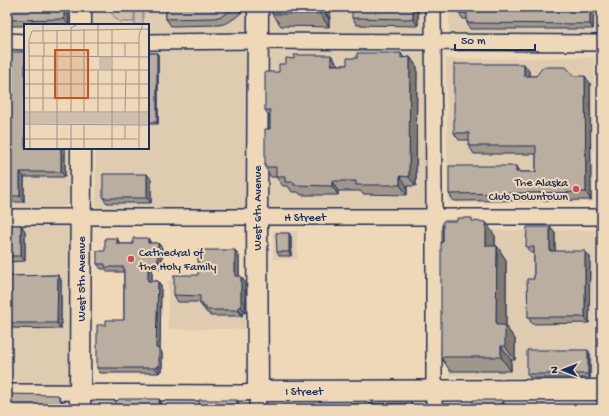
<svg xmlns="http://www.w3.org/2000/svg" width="609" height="416" font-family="'Gochi Hand',sans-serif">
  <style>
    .built { fill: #decbb0 }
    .green { fill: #cfbfaa; stroke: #757784 }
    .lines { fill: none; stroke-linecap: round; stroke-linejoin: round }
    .minor-casing { stroke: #1b2f5e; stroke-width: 18 }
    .major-casing { stroke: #1b2f5e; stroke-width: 23 }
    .minor { stroke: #eed8b7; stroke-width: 15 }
    .major { stroke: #eed8b7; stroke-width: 20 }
    .wall { fill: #a0968a; stroke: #1b2f5e }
    .shaded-wall { fill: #827a71; stroke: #1b2f5e }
    .building { fill: #baaea1; stroke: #1b2f5e }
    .poi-dot { fill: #d1495b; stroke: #eed8b7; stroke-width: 1.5 }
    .labels { text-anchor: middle; stroke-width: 4; stroke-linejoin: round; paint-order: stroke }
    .poi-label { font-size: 12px; fill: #1b2f5e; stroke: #eed8b7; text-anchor: end }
    .street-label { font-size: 12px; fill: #1b2f5e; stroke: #eed8b7 }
    .inset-road { fill: none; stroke: #9a9493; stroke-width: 1 }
    .view { fill: #c95318; fill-opacity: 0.15; stroke: #c95318; stroke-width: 2 }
    .inset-edge { fill: none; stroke: #1b2f5e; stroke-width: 2 }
  </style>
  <rect width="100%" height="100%" fill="#eed8b7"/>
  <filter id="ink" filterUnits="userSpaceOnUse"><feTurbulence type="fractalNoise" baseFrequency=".025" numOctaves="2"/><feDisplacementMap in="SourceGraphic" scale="8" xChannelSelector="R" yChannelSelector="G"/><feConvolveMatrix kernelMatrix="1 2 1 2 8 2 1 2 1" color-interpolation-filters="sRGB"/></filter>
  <g filter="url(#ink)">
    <path class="built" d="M92 7H248V36L148 35V25H92Z
      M270 7H428V37L270 35Z
      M449 7H602V35L449 34Z
      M148 48H244L248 50 249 208 96 209V148H148Z
      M269 48 426 50 427 209 269 210Z
      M7 53 25 148H69V201L64 207 7 208Z
      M594 57 593 202 448 203 446 59Z
      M7 223H71V385H7Z
      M595 230 594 379 449 376 447 231Z
      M273 231H297L298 259H273Z
      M168 281H245V329H168Z
      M267 401H347V409H267Z
      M447 405H596L597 409H447Z"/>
    <path class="green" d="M106 7H134V22H119Z
      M135 7H143V25H135Z"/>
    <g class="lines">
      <defs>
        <path id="minor" d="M433 7 434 203V409
          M7 41 25 42
          M148 42 258 41 602 43
          M7 217H602
          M7 392 244 393 258 391 257 409"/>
        <path id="major" d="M258 7 257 217 258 391 602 390
          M81 25V7
          M80 409 81 148"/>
      </defs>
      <use href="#minor" class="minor-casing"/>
      <use href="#major" class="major-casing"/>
      <use href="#minor" class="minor"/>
      <use href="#major" class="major"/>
    </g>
    <path class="wall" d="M7 7H68L69 25H25V26H7Z
      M166 7H244L241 13 235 18 227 23 219 25 171 26 166 19Z
      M271 7H330V19H329V27L281 26 272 14V9Z
      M418 7V26L357 25 352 18Z
      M594 7 593 29H470L467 23V19H463L459 13Z
      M7 52 25 148H65V177H24V202H7Z
      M148 53H157L158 55V124H148Z
      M401 53 404 58 410 57 417 67 416 186H407V195L363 194 360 191H338V195H301L298 192H292L288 186H283L276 177H271L265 167 270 129V117L265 110 279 72 338 65H347L357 58Z
      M529 71V76H574L590 83 591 200 454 201 449 194 516 166 520 172H536V154H474L469 146V140H459L454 133Z
      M151 179V203H107L103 198Z
      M474 222 495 236V246H497L506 260V327L515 339V360H511V371H450L441 357 443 242Z
      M7 225H21L25 231V261L7 262Z
      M289 233 291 237V256H279L277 252Z
      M555 233V251L590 257 589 323 532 324 528 317 534 279V253H531L526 247Z
      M120 243V244H133L158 243 162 248V268H152V281H158L161 286 160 349 162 353V371H160L159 373H100L97 368 106 325 124 320V272H108L106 269H101L97 264 105 251Z
      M239 256V276L245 282V313H242V316H210L209 313H207L200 304V302H178L174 295 198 275Z
      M58 275 61 280V329L9 328 7 326V276Z
      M590 354V378H530L527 374Z"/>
    <path class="shaded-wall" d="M64 7H68L69 25 64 19Z
      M237 7H244L241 13Z
      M320 7 329 19V27L320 14Z
      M321 7H330V19Z
      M413 7H418V26L413 19Z
      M590 7H594L593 29 590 24Z
      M157 53 158 55V124L157 122Z
      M331 55 338 65H331Z
      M410 57 417 67 416 186 409 177Z
      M524 64 529 71V83L524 76Z
      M585 76 590 83 591 200 586 192Z
      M61 148H65V177L61 172Z
      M516 166 522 174 516 172Z
      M20 172 24 177V202L20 196Z
      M147 174 151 179V203L147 198Z
      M400 176 407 186V195L400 185Z
      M332 181 338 191V195L332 186Z
      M486 222 495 236V260L486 246Z
      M21 225 25 231V261L21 256Z
      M550 227 555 233V257L550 251Z
      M289 233 291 237V256L289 252Z
      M117 238 120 243V249L117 244Z
      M148 238 151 243H148Z
      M158 243 162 248V268L158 263Z
      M497 246 506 260V327L515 339V360L505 346 496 325Z
      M235 250 239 256V282L235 276Z
      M585 251 590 257 589 323 585 317Z
      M148 263 152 268V286L148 281Z
      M58 275 61 280V329L57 323Z
      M241 276 245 282V313L241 307Z
      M158 281 161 286 160 349 162 353V371L159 366 156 348Z
      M238 307 242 313V316L238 310Z
      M501 346 511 360V371L501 357Z
      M588 350 590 354V378L588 374Z
      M157 366 160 371 159 373 155 368Z
      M58 395 68 409H63Z
      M159 399 166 409H159Z
      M237 400 242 407V409H236Z
      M502 400 507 407V409H502Z
      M412 403 416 409H412Z"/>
    <path class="building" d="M7 7H64V19L7 20Z
      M166 7H235L230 11 222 16 214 18 166 19Z
      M272 7H321H320V14H272Z
      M352 7H413V19L352 18Z
      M459 7H590V24L467 23V13H459Z
      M7 52H25V148H61V172H20V196H7Z
      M148 53H157V122H148Z
      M357 53H401V58L410 57 409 177 400 176V185H356V181H332V186L294 185V182H285V177H276V167H265V129H270V110H265V72H279V64H286V58L294 59V55H331V65H347V58H357Z
      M454 64H524V76H536L543 67H566L574 76H585L586 192 449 194V166H516V172H536V146H469V133H454Z
      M103 174H147V198H103Z
      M457 218H472V221L486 222V246H497L496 325H505V346H501V357H441V242H443V221H457Z
      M7 225H21V256H7Z
      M527 227H550V251H585V317H528L527 279H534V247H526Z
      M276 233H289V252H277Z
      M105 238H117V244H133V238H148V243H158V263H148V281H158L156 348H159V366H157L155 368H97V325H106V320H124V267H105V264H97V251H105Z
      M198 250H235V276H241V307H238V310H206V307H203V304H200V296L174 295V275H198Z
      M58 275 57 323H7V276Z
      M527 350H588V374H527Z
      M7 394 58 395 60 400 63 403V409H7Z
      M119 399H159V409H110Z
      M199 400H237L236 409H199Z
      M473 400H502V409H473Z
      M412 403V409H348V404Z
      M523 406H591V409H523Z"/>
  </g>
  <g class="poi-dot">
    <circle cx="576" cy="189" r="4"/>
    <circle cx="131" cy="259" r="4"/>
  </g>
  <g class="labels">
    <g class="poi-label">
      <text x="568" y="186">The Alaska<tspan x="568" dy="14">Club Downtown</tspan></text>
      <text x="139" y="256" text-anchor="start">Cathedral of<tspan x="139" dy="14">the Holy Family</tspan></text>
    </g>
    <g class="street-label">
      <text transform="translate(257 208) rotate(-90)" y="4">West 6th Avenue</text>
      <text x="305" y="221">H Street</text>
      <text transform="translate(81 279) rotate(-90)" y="4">West 5th Avenue</text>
      <text x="304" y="395">I Street</text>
    </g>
  </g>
  <g transform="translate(24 24)">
    <rect width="125" height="125" fill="#eed8b7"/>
    <path d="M75 33H87V45H75ZM0 89H125V100L0 99Z" fill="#cfbfaa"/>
    <path class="inset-road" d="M5 19H115M19 19V0M5 32 125 33M20 32V19M74 33V0M101 33V19M0 46H33V6M0 60H125M0 74H125M19 87V32M0 88H125M47 88V4L54 0M60 88V5M74 88V47M101 88 102 47M0 100 125 101M60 100V125M101 101V115M0 115H113M6 125 5 16 8 7 125 5M33 125V46H125M47 125V100M88 125V5M115 125V11L119 0"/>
    <path class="view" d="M31 26H64V74H31Z"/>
    <rect width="125" height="125" class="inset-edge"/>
  </g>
  <rect width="609" height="416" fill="none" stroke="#eed8b7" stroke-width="24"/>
  <rect x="12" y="12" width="585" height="392" fill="none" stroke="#1b2f5e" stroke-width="1.5" filter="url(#ink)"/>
  <g transform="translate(563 370) rotate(270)" stroke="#eed8b7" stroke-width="3" paint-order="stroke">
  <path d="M0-3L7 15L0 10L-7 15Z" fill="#1b2f5e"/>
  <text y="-6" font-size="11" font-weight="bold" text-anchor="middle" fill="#1b2f5e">N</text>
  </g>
  <path d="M455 44v6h80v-6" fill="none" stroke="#1b2f5e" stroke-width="2"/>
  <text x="461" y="44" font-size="12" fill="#1b2f5e" stroke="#eed8b7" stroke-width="3" paint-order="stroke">50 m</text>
</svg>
